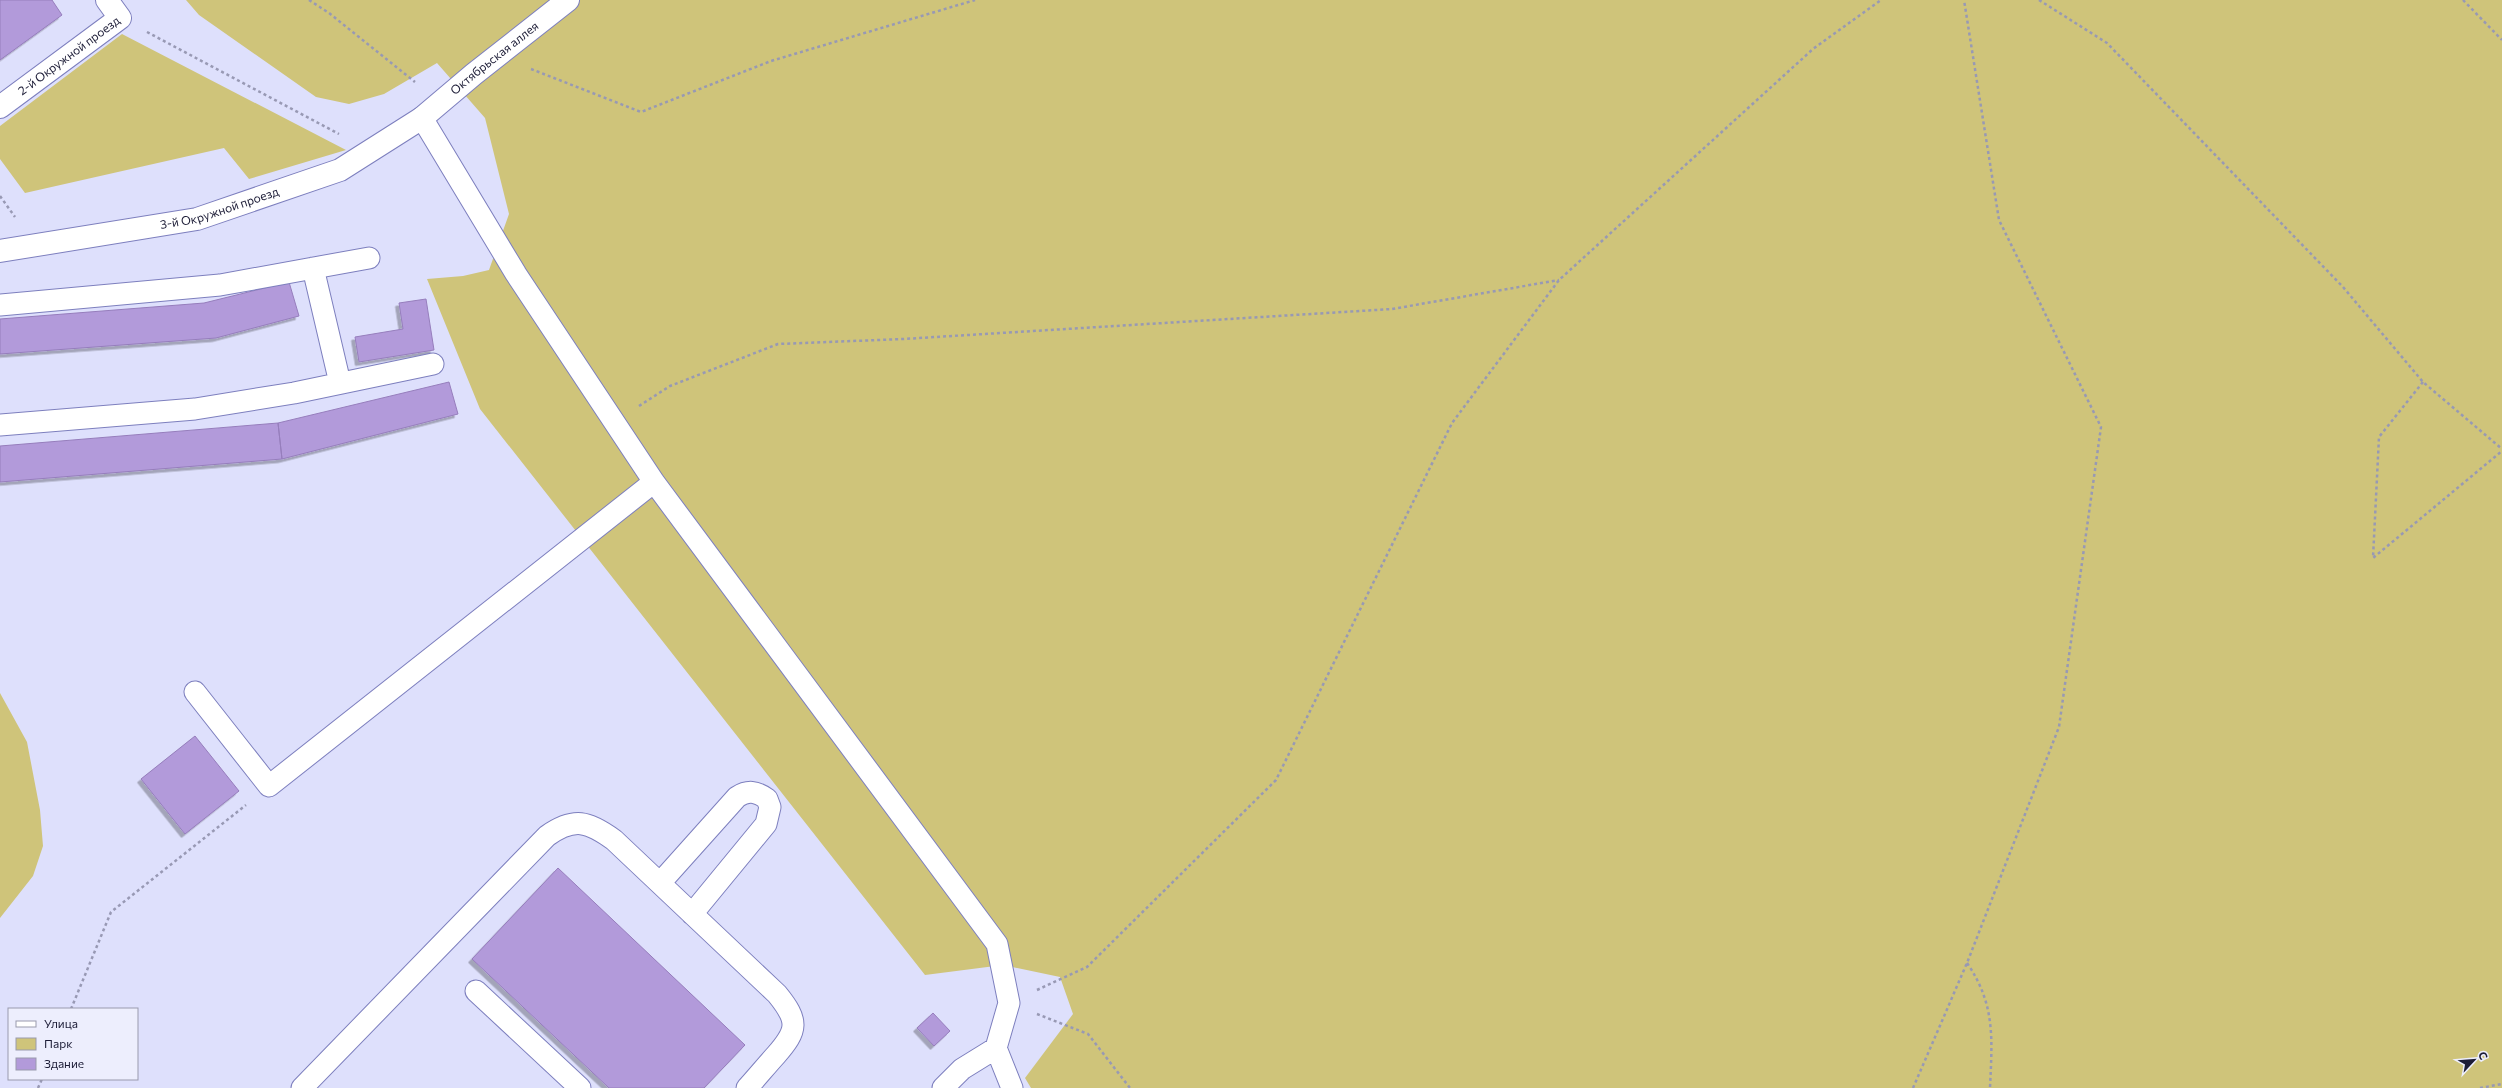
<svg xmlns="http://www.w3.org/2000/svg" width="2502" height="1088" font-family="Commissioner,sans-serif">
  <style>
    .green { fill: #cfc47a }
    .building { fill: #b29ada; stroke: #967ebc; filter: url(#shadow) }
    .lines { fill: none; stroke-linecap: round; stroke-linejoin: round }
    .service-casing { stroke: #7d7fbe; stroke-width: 23 }
    .pedestrian-casing { stroke: #7d7fbe; stroke-width: 24 }
    .minor-casing { stroke: #7d7fbe; stroke-width: 24 }
    .path { stroke: #9899b4; stroke-width: 2.5; stroke-dasharray: 3 3; stroke-linecap: butt }
    .service { stroke: #fff; stroke-width: 21 }
    .pedestrian { stroke: #fff; stroke-width: 22 }
    .minor { stroke: #fff; stroke-width: 22 }
    .labels { text-anchor: middle; stroke-width: 3; stroke-linejoin: round; paint-order: stroke }
    .street-label { font-size: 12px; fill: #1c1c36; stroke: #edeefd }
  </style>
  <defs>
    <filter id="shadow"><feDropShadow dx="-3.5" dy="3.5" stdDeviation="0" flood-color="#0004"/></filter>
  </defs>
  <rect width="100%" height="100%" fill="#dee0fc"/>
  <path class="green" d="M186 0H2502V1088H1031L1025 1078 1073 1014 1060 977 1003 965 925 975 480 409 427 279 463 276 489 270 509 214 485 118 437 63 384 94 349 104 316 97 199 15Z
    M122 34 346 150 249 179 224 148 25 193 0 159V126Z
    M0 693 27 742 40 810 43 846 33 876 0 918Z"/>
  <path class="building" d="M0 0H52L62 15 0 60Z
    M289 282 299 316 216 338 0 354V319L204 303Z
    M426 299 434 350 359 362 355 337 403 329 399 303Z
    M449 382 458 414 282 459 278 423Z
    M278 423 282 459 0 482V446Z
    M195 736 239 791 185 834 141 779Z
    M558 868 745 1045 704 1088H609L472 959Z
    M933 1013 950 1031 934 1046 917 1028Z"/>
  <g class="lines">
    <defs>
      <path id="service" d="M422 118 516 274 654 482 997 944 1009 1003 996 1048 1012 1088
        M313 268 340 383
        M0 305 220 285 369 258
        M0 425 195 409 294 393 433 364
        M195 692 269 786 654 482
        M660 883 737 797C748 790 756 791 767 799L770 807 766 824 692 914
        M476 991 580 1088
        M302 1088 547 836C574 817 588 821 614 840L777 994C799 1021 798 1030 776 1055 766 1066 757 1077 747 1088
        M943 1088 962 1069 996 1048"/>
      <g id="pedestrian">
        <path id="s1" d="M422 118 474 74 568 0"/>
      </g>
      <g id="minor">
        <path id="s2" d="M0 107 120 18 107 0"/>
        <path id="s3" d="M0 251 197 219 340 170 422 118"/>
      </g>
    </defs>
    <use href="#service" class="service-casing"/>
    <use href="#pedestrian" class="pedestrian-casing"/>
    <use href="#minor" class="minor-casing"/>
    <path class="path" d="M309 0 329 13 415 82
      M2039 0 2107 43 2343 287 2423 382 2502 449
      M2463 0 2502 40
      M147 32 339 134
      M531 69 641 112 771 61 975 0
      M0 196 15 217
      M2423 382 2379 437 2373 558 2502 451
      M639 406 670 386 778 344 903 339 1392 309 1559 280
      M1967 963C1996 1005 1992 1040 1990 1088
      M1037 990 1087 967 1276 780 1452 423 1559 280 1813 49 1881 0
      M71 1009 111 912 246 805
      M1037 1014 1088 1034 1130 1088
      M38 1088 42 1079
      M1913 1088 1967 963 2059 727 2101 427 1999 220 1964 0
      M2480 1088 2502 1084"/>
    <use href="#service" class="service"/>
    <use href="#pedestrian" class="pedestrian"/>
    <use href="#minor" class="minor"/>
  </g>
  <g class="labels">
    <g class="street-label">
      <text dy="4" stroke="none"><textPath href="#s2" startOffset="86">2-й Окружной проезд</textPath></text>
      <text dy="4" stroke="none"><textPath href="#s1" startOffset="94">Октябрьская аллея</textPath></text>
      <text dy="4" stroke="none"><textPath href="#s3" startOffset="224">3-й Окружной проезд</textPath></text>
    </g>
  </g>
  <rect x="8" y="1008" width="130" height="72" fill="#edeefd" stroke="#999aad"/>
  <rect x="16" y="1021" width="20" height="6" fill="#ffffff" stroke="#999aad"/>
  <text x="44" y="1028" font-size="12" fill="#1c1c36">Улица</text>
  <rect x="16" y="1038" width="20" height="12" fill="#cfc47a" stroke="#999aad"/>
  <text x="44" y="1048" font-size="12" fill="#1c1c36">Парк</text>
  <rect x="16" y="1058" width="20" height="12" fill="#b29ada" stroke="#999aad"/>
  <text x="44" y="1068" font-size="12" fill="#1c1c36">Здание</text>
  <g transform="translate(2474 1060) rotate(64)" stroke="#edeefd" stroke-width="3" paint-order="stroke">
  <path d="M0-3L7 15L0 10L-7 15Z" fill="#1c1c36"/>
  <text y="-6" font-size="11" font-weight="bold" text-anchor="middle" fill="#1c1c36">С</text>
  </g>
</svg>
